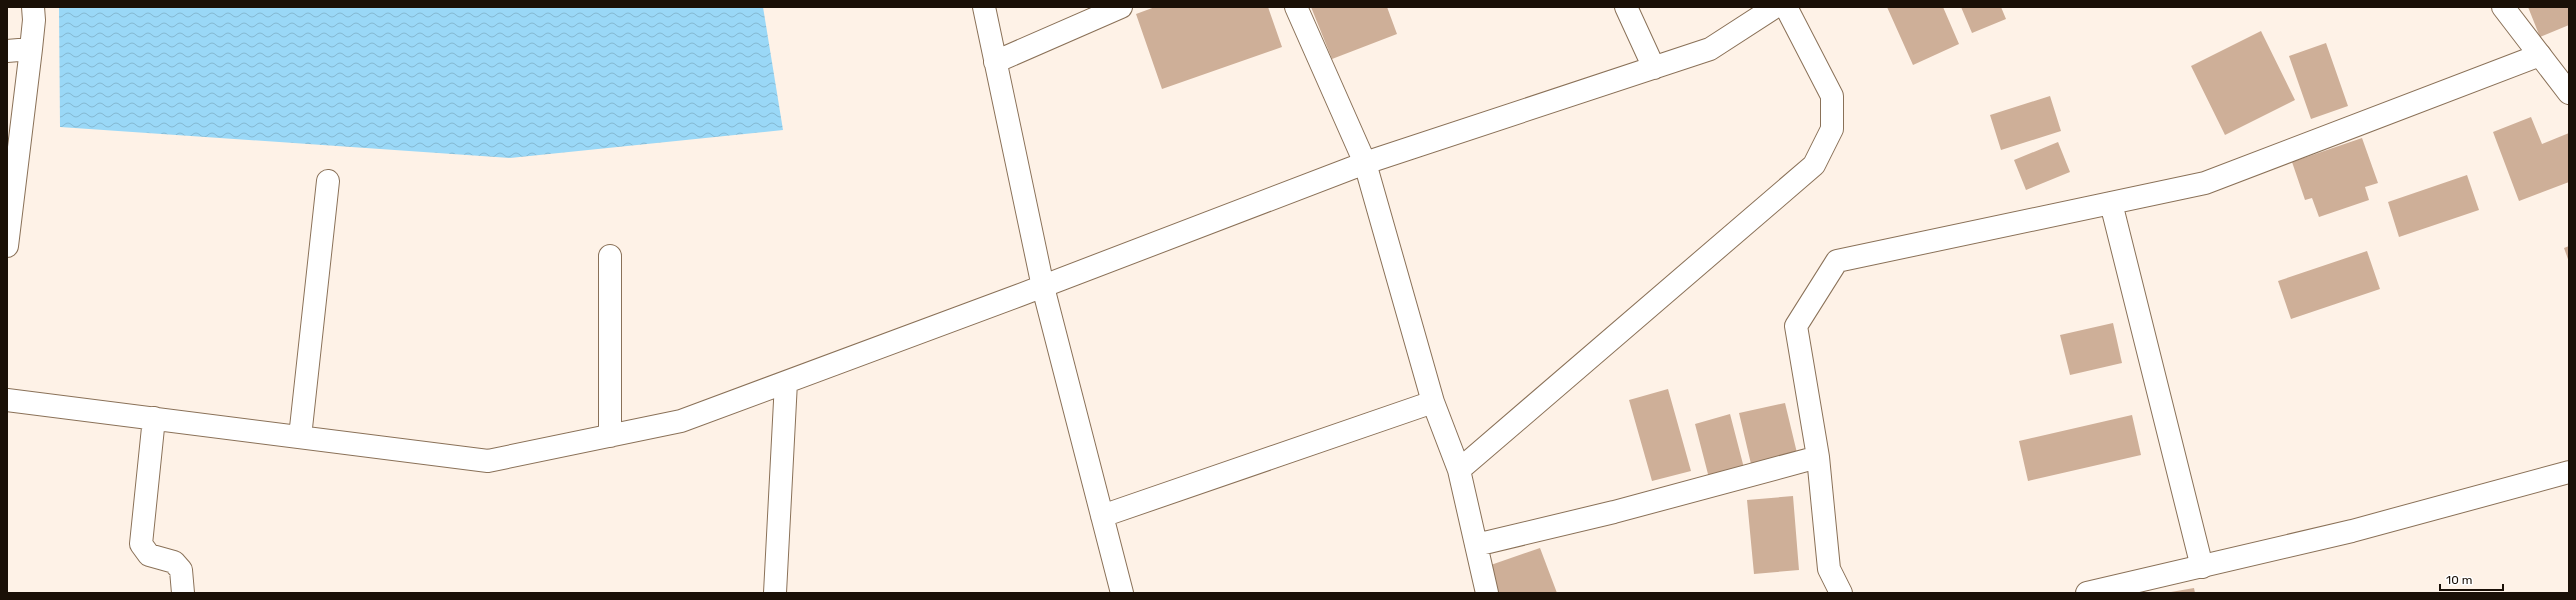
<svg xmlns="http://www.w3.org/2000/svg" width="2576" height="600" font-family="Rubik,sans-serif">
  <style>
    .water { fill: url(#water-waves) }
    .building { fill: #ceaf98 }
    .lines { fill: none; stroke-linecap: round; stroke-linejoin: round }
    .minor-casing { stroke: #8a7158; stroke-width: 24 }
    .tertiary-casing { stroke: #8a7158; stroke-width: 24 }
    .minor { stroke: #fff; stroke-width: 22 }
    .tertiary { stroke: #fff; stroke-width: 22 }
  </style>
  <defs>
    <pattern id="water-waves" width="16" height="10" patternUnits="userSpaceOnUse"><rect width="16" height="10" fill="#9ad8f7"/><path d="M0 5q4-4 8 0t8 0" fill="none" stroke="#84b8d2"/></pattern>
  </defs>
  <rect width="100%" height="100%" fill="#fef2e7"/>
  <path class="water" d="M59 7H763L783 130 510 158 60 127Z"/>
  <path class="building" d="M1155 7H1268L1282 47 1162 89 1136 14Z
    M1311 7H1387L1397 34 1332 59Z
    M1887 7H1943L1959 44 1913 65Z
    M1961 7H2001L2006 19 1972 33Z
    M2528 7H2569V25L2540 37Z
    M2261 31 2295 100 2225 135 2191 66Z
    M2326 43 2348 106 2311 119 2289 56Z
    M2050 96 2061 131 2001 150 1990 115Z
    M2531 117 2542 144 2569 133V182L2519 201 2493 132Z
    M2362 138 2378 183 2365 187 2369 200 2319 217 2312 198 2305 200 2292 162Z
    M2058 142 2070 172 2026 190 2014 160Z
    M2467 175 2479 210 2399 237 2388 202Z
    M2569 246V262L2564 248Z
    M2367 251 2380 289 2291 319 2278 281Z
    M2113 323 2122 363 2070 375 2060 335Z
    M1668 389 1691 471 1652 481 1629 400Z
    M1785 403 1797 453 1751 464 1739 413Z
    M1730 414 1744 468 1709 478 1695 424Z
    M2132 415 2141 455 2028 481 2019 441Z
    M1793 496 1799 570 1754 574 1747 500Z
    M1540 548 1557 593H1495L1485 567Z
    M2194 588 2195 593H2171V592Z"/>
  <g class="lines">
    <defs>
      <path id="minor" d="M984 7 1043 287 1122 593
        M1296 7 1365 163 1433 402 1459 470 1487 593
        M1626 7 1654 68
        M7 51 31 49
        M995 62 1121 7
        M2111 203 2202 567
        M7 246 31 49 34 20 33 7
        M610 256V436
        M7 400 488 461 681 421 1020 295 1365 163 1710 49 1775 7
        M154 418 141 544 149 555 174 562 181 570 183 593
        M300 437 328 181
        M1818 457 1829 569 1841 593
        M1459 470 1814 165 1832 129V96L1786 7
        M1102 516 1433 402
        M1476 545 1614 512 1818 457 1796 326 1837 261 2205 183 2540 55
        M775 593 786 382"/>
      <path id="tertiary" d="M2503 7 2569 93
        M2087 593 2352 531 2569 472"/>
    </defs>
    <use href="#minor" class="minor-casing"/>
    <use href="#tertiary" class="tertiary-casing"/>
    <use href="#minor" class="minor"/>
    <use href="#tertiary" class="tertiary"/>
  </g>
  <rect width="2576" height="600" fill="none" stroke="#1a1007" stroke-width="16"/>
  <path d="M2440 584v6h63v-6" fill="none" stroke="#1a1007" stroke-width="2"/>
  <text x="2446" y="584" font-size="12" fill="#1a1007" stroke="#ffffff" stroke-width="3" paint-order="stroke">10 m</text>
</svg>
